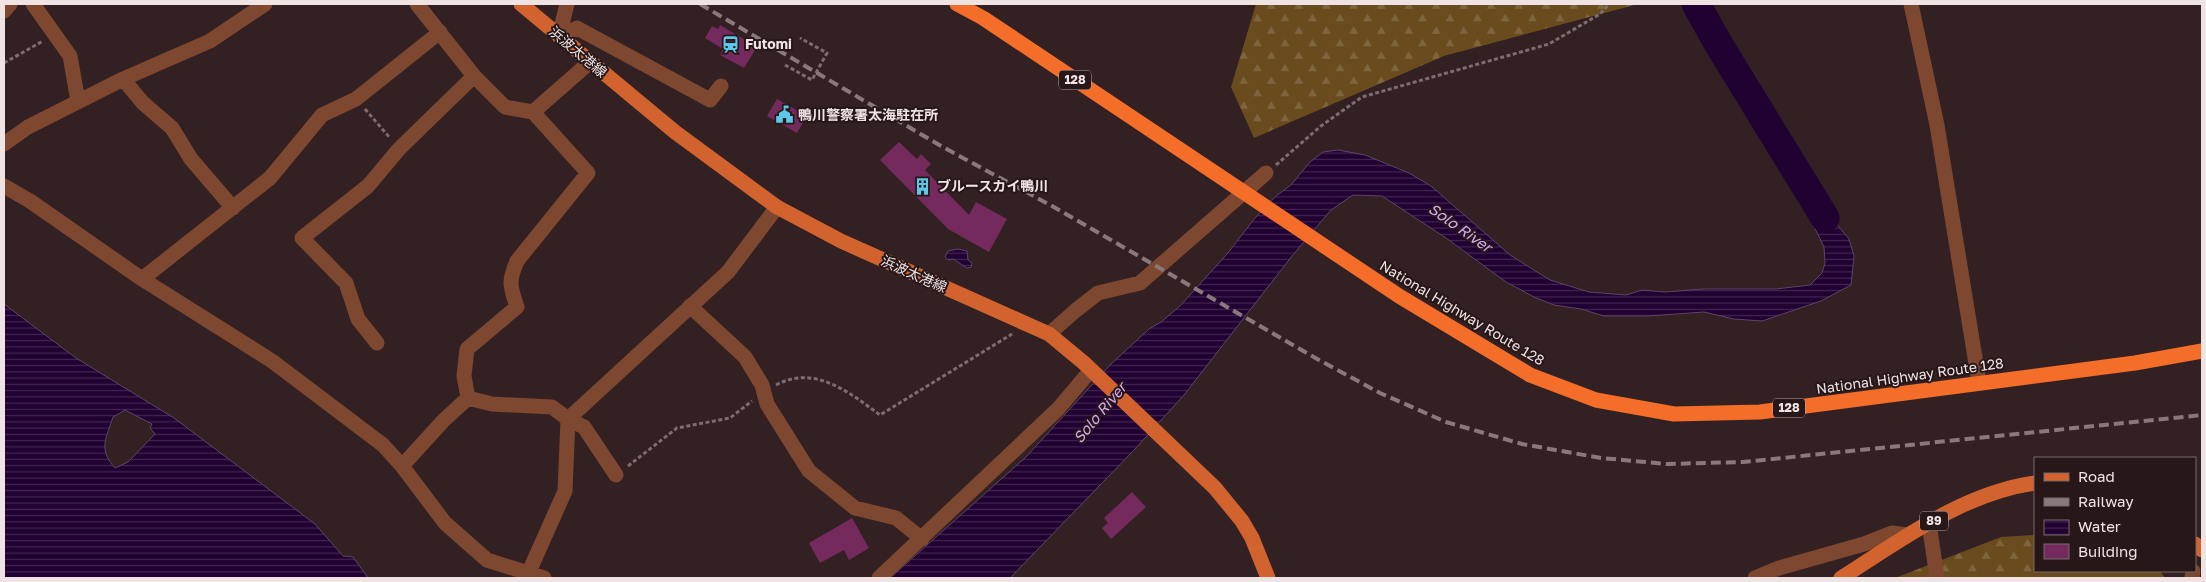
<svg xmlns="http://www.w3.org/2000/svg" width="2206" height="582" font-family="'Golos Text','Noto Sans JP',sans-serif">
  <style>
    .forest { fill: url(#forest-firs) }
    .water { fill: url(#water-rules); stroke: #5f4467; fill-rule: evenodd }
    .lines { fill: none; stroke-linecap: round; stroke-linejoin: round }
    .river { stroke: #210032; stroke-width: 29 }
    .building { fill: #752a5e }
    .path { stroke: #7d6d6e; stroke-width: 3; stroke-dasharray: 4 2.5; stroke-linecap: butt }
    .minor { stroke: #7d4730; stroke-width: 15 }
    .major { stroke: #d2632e; stroke-width: 15 }
    .highway { stroke: #f46d29; stroke-width: 15 }
    .rail { stroke: #89797b; stroke-width: 4; stroke-dasharray: 10 5; stroke-linecap: butt }
    .labels { text-anchor: middle; stroke-width: 4; stroke-linejoin: round; paint-order: stroke }
    .shield { fill: #271718; stroke: #b4a6a7; stroke-width: 1 }
    .shield-label { font-size: 12px; font-weight: bold; fill: #f0e3e4 }
    .poi-label { font-size: 14px; font-weight: bold; fill: #f0e3e4; stroke: #271718; text-anchor: start }
    .street-label { font-size: 14px; fill: #f0e3e4; stroke: #271718 }
    .water-label { font-size: 15px; font-style: italic; fill: #d8a7f8; stroke: #271718 }
  </style>
  <defs>
    <pattern id="forest-firs" width="22" height="20" patternUnits="userSpaceOnUse" patternTransform="scale(1.25)"><rect width="22" height="20" fill="#694b1e"/><path d="M5 1l3.5 6h-7zM16 11l3.5 6h-7z" fill="#7f653f"/></pattern>
    <pattern id="water-rules" width="6" height="5" patternUnits="userSpaceOnUse" patternTransform="scale(1.25)"><rect width="6" height="5" fill="#210032"/><path d="M0 2.5h6" fill="none" stroke="#422550"/></pattern>
  </defs>
  <rect width="100%" height="100%" fill="#322022"/>
  <path class="forest" d="M1256 4H1638L1444 56 1254 138 1231 87Z
    M2035 535V571H2160L2165 578H1895L2001 537Z"/>
  <path class="water" d="M1338 150 1365 155 1409 173 1431 186 1510 255 1550 280 1589 292 1626 295 1642 290 1665 292 1703 289H1776L1810 285 1822 273 1825 263 1824 247 1806 210 1805 180 1824 200 1834 221 1849 239 1854 256 1851 285 1821 301 1762 321 1734 319 1704 312 1648 316H1604L1581 309 1554 305 1534 297 1506 282 1446 238 1382 196 1353 195 1331 210 1292 256 1184 395 1135 449 1010 578H890L1026 457 1110 365 1149 329 1161 322 1180 306 1227 254 1255 218 1276 196 1291 185 1310 162 1323 152Z
    M958 249 967 251 968 260 972 263 971 267 967 268 953 259 948 260 945 257 948 251Z
    M4 304 76 358 174 418 315 524 343 556 353 557 368 578H4ZM125 410 152 424 150 428 155 434 128 462 115 468C98 449 106 439 113 417Z"/>
  <g class="lines">
    <path class="river" d="M1696 4 1719 45 1825 218"/>
  </g>
  <path class="building" d="M720 25 757 47 744 68 720 55 723 49 705 38 712 26 718 29Z
    M777 99 807 116 797 133 767 116Z
    M899 142 917 159 921 154 931 164 925 170 969 215 976 202 1007 219 989 252 948 229 880 160Z
    M1132 492 1146 507 1111 539 1102 528 1108 523 1104 518Z
    M852 518 869 548 849 560 844 550 820 563 809 543Z"/>
  <g class="lines">
    <path class="path" d="M4 63 43 41
      M785 65 812 80 827 53 800 38
      M365 109 390 138
      M1276 165 1321 126 1362 97 1549 44 1600 14 1609 4
      M776 385C815 364 850 393 880 415L1012 334
      M628 466 677 428 730 418 752 401"/>
    <path class="minor" d="M33 4 70 56 78 101
      M1911 4 1937 125 1979 382
      M4 11 10 4
      M559 36 577 28 710 100 721 86
      M559 36 567 4
      M123 79 143 103 172 128 191 159 233 208
      M533 112 590 62
      M4 144 28 127 123 79 210 41 265 4
      M4 186 30 201 142 279 272 361 383 445 402 466 445 523 487 560 544 578
      M142 279 270 178 322 115 356 99 440 32
      M690 306 745 357 762 385 767 404 809 471 855 508 896 518 922 539
      M1049 334 1075 311 1098 293 1140 283 1266 173
      M377 343 358 319 346 283 302 238 368 186 399 149 474 76
      M468 398 492 404 552 407 568 419 565 491 528 574
      M402 466 444 420 468 398 464 376 467 349 517 307C510 286 508 282 517 261L588 173 533 112 505 107 474 76 417 4
      M616 475 584 427 568 419 728 272 777 207
      M1929 523 1937 578
      M879 578 1058 409 1091 370
      M1755 578 1779 568 1864 544 1892 533 1908 535
      M2192 578 2193 571"/>
    <path class="major" d="M521 4 675 132 777 207 841 241 1049 334 1084 363 1215 488 1242 521 1252 538 1268 578
      M2195 544 2202 550
      M1841 578C1901 540 1963 493 2035 483"/>
    <path class="highway" d="M957 4 983 18 1399 296 1530 375 1596 400 1674 414 1760 412 2135 363 2202 351"/>
    <path class="rail" d="M700 4 941 146 1052 206 1319 360 1380 393 1446 422 1522 444 1601 458 1667 464 1743 462 2202 415"/>
  </g>
  <defs>
    <symbol id="station-bare" viewBox="-9 -9 18 18"><path d="M-3-6H3Q5-6 5-4V2Q5 4 3 4L4.5 6H3L1.5 4h-3L-3 6H-4.5L-3 4Q-5 4-5 2V-4Q-5-6-3-6ZM-3.5-4v3h7v-3ZM-3.5 1v1.5H-2V1ZM2 1v1.5H3.5V1Z" fill="#5ac8e6" stroke="#271718" stroke-width="2.5" paint-order="stroke"/></symbol>
    <symbol id="civic-bare" viewBox="-9 -9 18 18"><path d="M-.6-6.5H3V-4.5H.6V-3L4-1V1h2V6H-6V1h2V-1L-.6-3ZM-1.2 2.5V6h2.4V2.5Z" fill="#5ac8e6" stroke="#271718" stroke-width="2.5" paint-order="stroke"/></symbol>
    <symbol id="building-bare" viewBox="-9 -9 18 18"><path d="M-4-6H4V6H1V3H-1V6H-4ZM-2.5-4.3h1.7v1.8h-1.7ZM.8-4.3h1.7v1.8H.8ZM-2.5-1h1.7V.8h-1.7ZM.8-1h1.7V.8H.8Z" fill="#5ac8e6" stroke="#271718" stroke-width="2.5" paint-order="stroke"/></symbol>
  </defs>
  <g fill-rule="evenodd">
    <use href="#station-bare" x="718" y="32" width="25" height="25"/>
    <use href="#civic-bare" x="772" y="102" width="25" height="25"/>
    <use href="#building-bare" x="910" y="174" width="25" height="25"/>
  </g>
  <g class="labels">
    <g class="shield">
      <rect x="1059" y="70.5" width="32" height="19" rx="4"/>
      <rect x="1773" y="398.5" width="32" height="19" rx="4"/>
      <rect x="1920" y="511.5" width="28" height="19" rx="4"/>
    </g>
    <g class="shield-label">
      <text x="1075" y="84">128</text>
      <text x="1789" y="412">128</text>
      <text x="1934" y="525">89</text>
    </g>
    <g class="poi-label">
      <text x="745" y="49">Futomi</text>
      <text x="798" y="120">鴨川警察署太海駐在所</text>
      <text x="937" y="191">ブルースカイ鴨川</text>
    </g>
    <g class="street-label">
      <text transform="translate(578 52) rotate(40)" y="5">浜波太港線</text>
      <text transform="translate(914 274) rotate(24)" y="5">浜波太港線</text>
      <text transform="translate(1462 313) rotate(31)" y="5">National Highway Route 128</text>
      <text transform="translate(1910 376) rotate(-8)" y="5">National Highway Route 128</text>
    </g>
    <g class="water-label">
      <text transform="translate(1460 228) rotate(35)" y="5">Solo River</text>
      <text transform="translate(1100 413) rotate(-50)" y="5">Solo River</text>
    </g>
  </g>
  <rect width="2206" height="582" fill="none" stroke="#f0e3e4" stroke-width="10"/>
  <rect x="2034" y="457" width="162" height="115" fill="#271718" stroke="#77696a"/>
  <rect x="2044" y="473" width="25" height="8" fill="#d2632e" stroke="#77696a"/>
  <text x="2078" y="482" font-size="15" fill="#f0e3e4">Road</text>
  <rect x="2044" y="498" width="25" height="8" fill="#89797b" stroke="#77696a"/>
  <text x="2078" y="507" font-size="15" fill="#f0e3e4">Railway</text>
  <rect x="2044" y="520" width="25" height="15" fill="url(#water-rules)" stroke="#77696a"/>
  <text x="2078" y="532" font-size="15" fill="#f0e3e4">Water</text>
  <rect x="2044" y="544" width="25" height="15" fill="#752a5e" stroke="#77696a"/>
  <text x="2078" y="557" font-size="15" fill="#f0e3e4">Building</text>
</svg>
